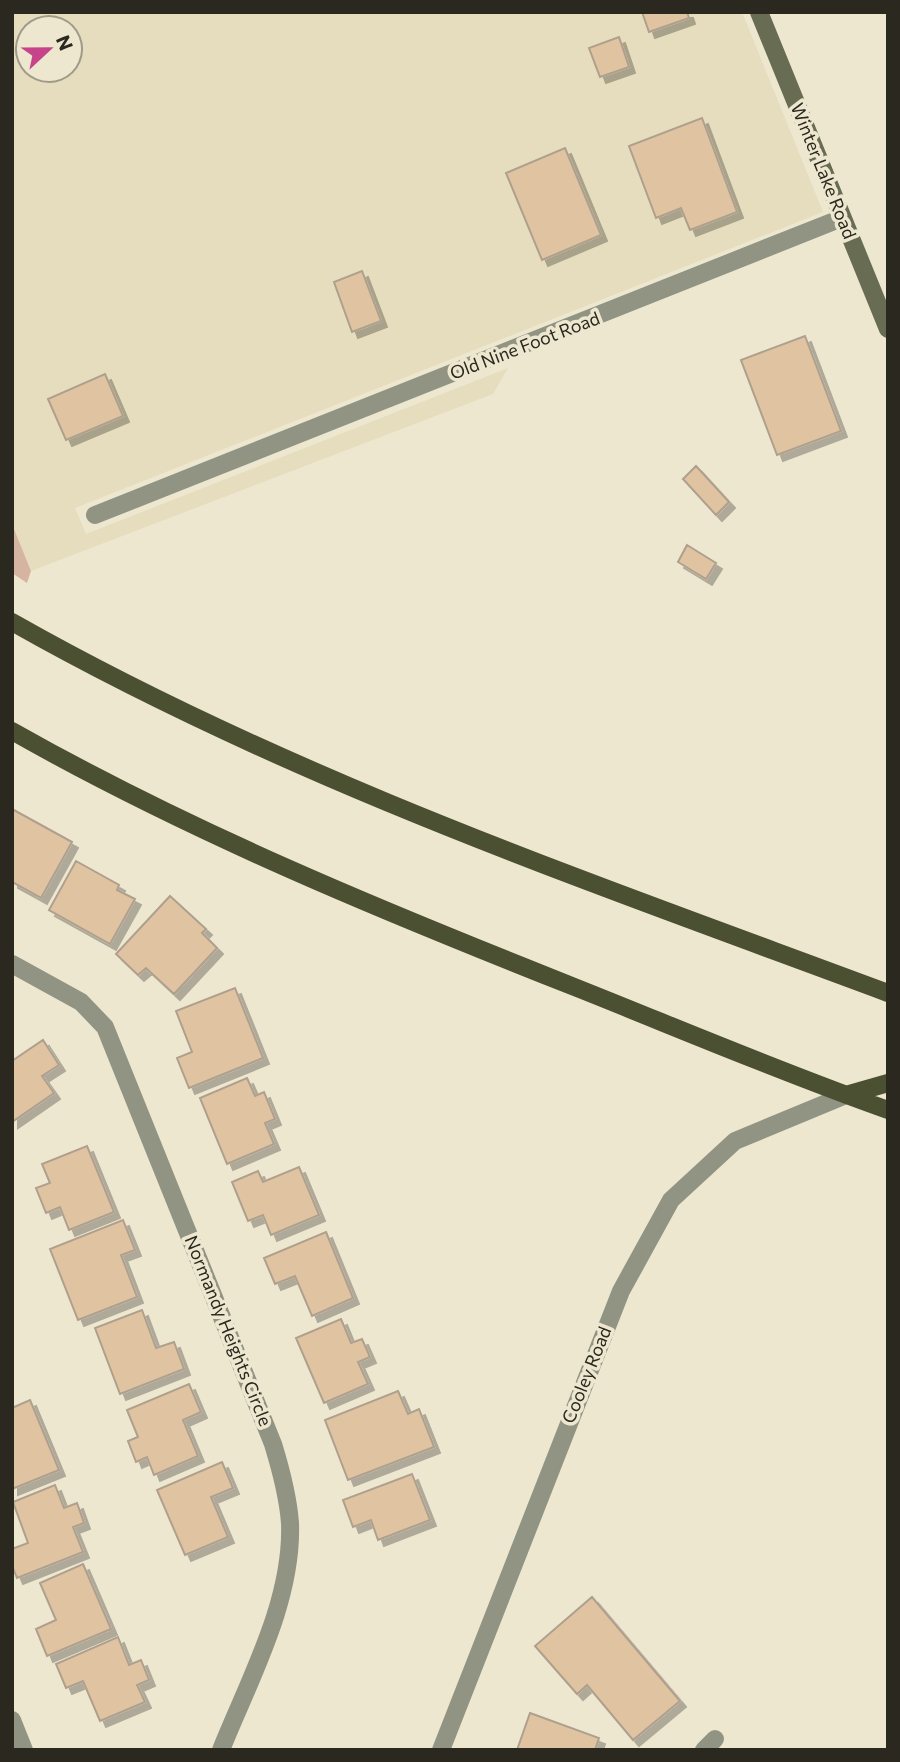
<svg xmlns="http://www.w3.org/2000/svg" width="900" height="1762" font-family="Commissioner,sans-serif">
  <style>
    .built { fill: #e5ddbe; fill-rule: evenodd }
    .green { fill: #d5b5a2 }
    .building { fill: #e0c4a1; stroke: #afa08e; stroke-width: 2; filter: url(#shadow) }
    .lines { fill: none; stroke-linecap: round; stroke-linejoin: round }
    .street { stroke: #919483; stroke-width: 18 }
    .secondary { stroke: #686c53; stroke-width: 18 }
    .primary { stroke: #4c5032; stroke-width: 18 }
    .labels { text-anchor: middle; stroke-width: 7; stroke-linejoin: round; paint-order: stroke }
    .street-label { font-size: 18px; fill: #2a281f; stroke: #eee7d0 }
  </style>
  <defs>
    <filter id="shadow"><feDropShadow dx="6" dy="6" stdDeviation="0" flood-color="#0004"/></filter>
  </defs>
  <rect width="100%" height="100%" fill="#eee7d0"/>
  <path class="built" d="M12 12H742L823 212 75 508 86 534 508 368 493 394 31 571 12 524ZM28 28H70V70H28Z"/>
  <path class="green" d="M12 524 31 571 27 583 12 573Z"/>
  <path class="building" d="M642 12H687L689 18 649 32Z
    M619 37 629 67 600 77 589 48Z
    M702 118 737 212 690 230 681 208 656 218 629 146Z
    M565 148 601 235 542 260 506 173Z
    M362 271 381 321 352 332 334 282Z
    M805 336 841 431 777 455 741 360Z
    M105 374 123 416 66 440 48 399Z
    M696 466 729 502 716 515 683 479Z
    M687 545 716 563 706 579 678 562Z
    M12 809 72 842 41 898 12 882Z
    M76 861 119 885 117 890 135 899 110 944 49 910Z
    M170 896 206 929 202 933 217 948 174 994 146 968 138 975 116 954Z
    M235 988 263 1058 189 1088 177 1058 192 1052 176 1011Z
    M43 1040 59 1065 42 1076 54 1093 12 1122V1061Z
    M247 1078 255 1096 264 1092 275 1119 265 1123 274 1144 227 1164 200 1098Z
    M87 1146 114 1212 69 1230 60 1207 46 1213 36 1188 50 1183 42 1164Z
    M299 1167 319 1215 271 1235 263 1215 248 1221 232 1182 258 1171 263 1182Z
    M123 1220 135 1250 121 1255 137 1297 78 1320 50 1249Z
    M326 1232 353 1298 312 1316 295 1276 275 1284 264 1258Z
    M142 1310 156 1348 174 1342 184 1369 120 1394 95 1328Z
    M341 1319 351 1343 362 1339 370 1357 358 1362 368 1384 324 1403 296 1338Z
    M189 1384 201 1412 183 1420 198 1456 154 1475 147 1457 136 1462 128 1441 138 1437 127 1410Z
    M398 1391 408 1414 419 1409 434 1447 348 1480 325 1420Z
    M30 1400 59 1470 12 1489V1408Z
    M222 1462 233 1488 211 1497 228 1537 185 1555 157 1490Z
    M412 1474 430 1520 378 1540 371 1520 353 1527 343 1500Z
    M55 1485 64 1508 77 1503 84 1523 73 1527 83 1552 17 1578 12 1566V1549L28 1543 13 1502Z
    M83 1564 111 1629 47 1656 36 1629 56 1620 40 1583Z
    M592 1597 680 1701 633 1740 587 1685 577 1694 535 1646Z
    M118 1637 129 1665 141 1660 149 1680 137 1685 145 1702 100 1721 83 1681 66 1688 56 1664Z
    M530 1713 599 1738 595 1750H517Z"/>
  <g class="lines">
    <path class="street" d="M95 515 842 218
      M12 964 81 1002 105 1027 273 1444C281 1470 288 1496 290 1523 293 1601 249 1680 221 1750
      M12 1720 24 1750
      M441 1750 621 1291 671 1200 735 1141 846 1095
      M704 1750 715 1739"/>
    <path class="secondary" d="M759 12 888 329"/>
    <path class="primary" d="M12 622C289 779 590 882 888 993
      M12 731C192 833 385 912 577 988 680 1029 783 1073 888 1110
      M846 1095 888 1083"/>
  </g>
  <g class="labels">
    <g class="street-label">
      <text transform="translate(823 171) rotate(68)" y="6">Winter Lake Road</text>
      <text transform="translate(525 346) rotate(-21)" y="6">Old Nine Foot Road</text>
      <text transform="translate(228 1331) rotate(68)" y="6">Normandy Heights Circle</text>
      <text transform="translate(587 1375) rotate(-68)" y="6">Cooley Road</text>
    </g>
  </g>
  <rect width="900" height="1762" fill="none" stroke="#2a281f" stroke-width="28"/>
  <g transform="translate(49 49) rotate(68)"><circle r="33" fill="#eee7d0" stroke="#a09b89" stroke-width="2"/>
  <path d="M0-5L12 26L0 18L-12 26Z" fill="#c7448a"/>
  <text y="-10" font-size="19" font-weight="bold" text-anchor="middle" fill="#2a281f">N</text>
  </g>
</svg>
